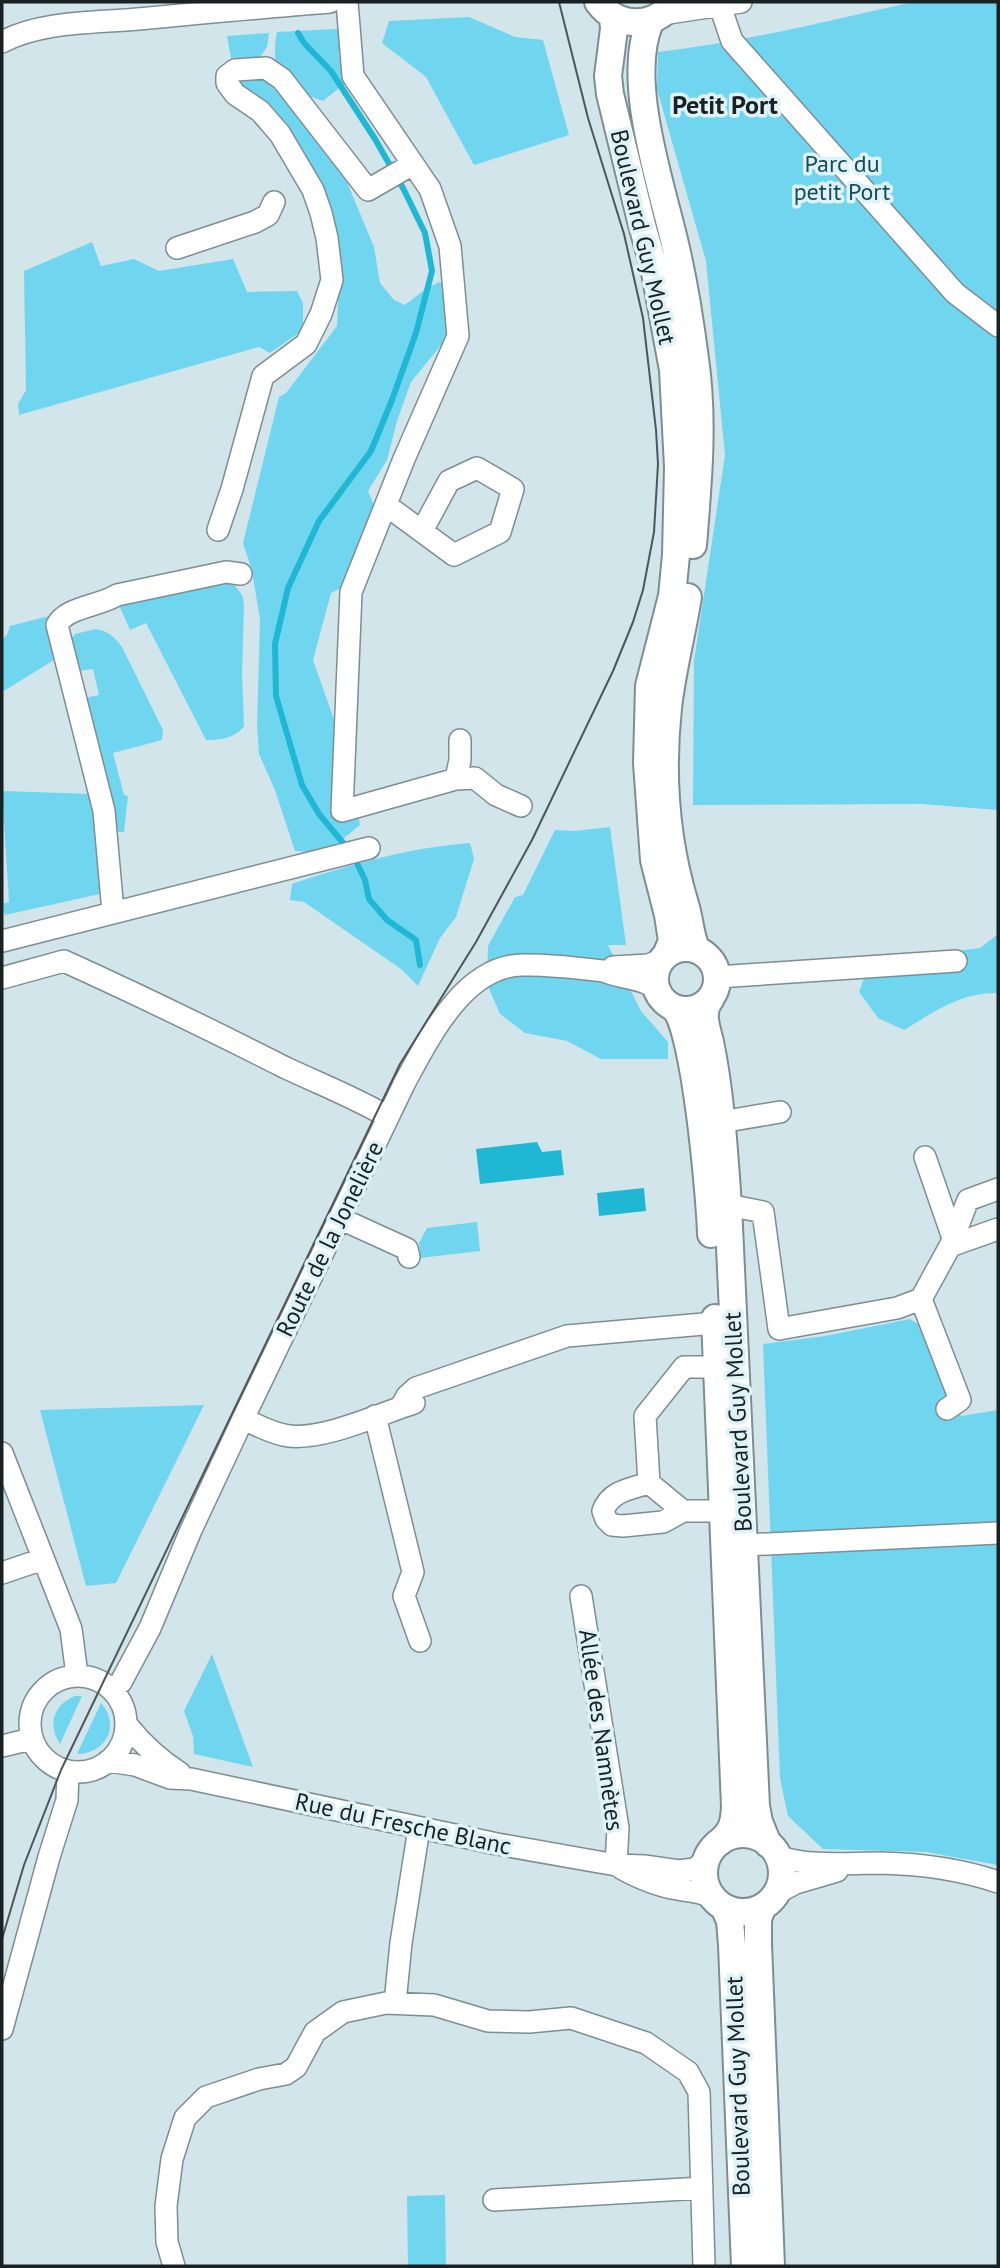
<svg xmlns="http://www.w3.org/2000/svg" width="1000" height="2268" font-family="'PT Sans',sans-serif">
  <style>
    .green { fill: #70d6ef }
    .water { fill: #20b7d5 }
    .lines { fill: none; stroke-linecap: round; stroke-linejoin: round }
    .stream { stroke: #20b7d5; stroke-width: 6 }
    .minor-casing { stroke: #7c8e93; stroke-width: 24 }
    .major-casing { stroke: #7c8e93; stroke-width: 30 }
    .minor { stroke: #fff; stroke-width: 21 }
    .major { stroke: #fff; stroke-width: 26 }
    .tram { stroke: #4c575a; stroke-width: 2 }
    .labels { text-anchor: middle; stroke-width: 7; stroke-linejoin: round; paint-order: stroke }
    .park-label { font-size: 24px; fill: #134d5a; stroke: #def2f8 }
    .street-label { font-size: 24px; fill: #192123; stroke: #def2f8 }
    .neighbourhood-label { font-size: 26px; font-weight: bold; fill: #192123; stroke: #def2f8 }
  </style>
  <rect width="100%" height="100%" fill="#d1e5eb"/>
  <path class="green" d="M913 2H998V810L921 804 693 805 694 661 725 455 706 261 657 89 658 52C744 42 828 21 913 2Z
    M469 17 515 37 543 40 569 135 474 165 426 77 382 43 389 21Z
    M355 28V45L338 53 345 67 344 84 323 101 297 92 275 65V44L277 32Z
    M269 33 267 47 260 57 231 58 227 36Z
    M243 76H270L344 175 374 247 380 283 394 300 405 305 427 288 439 282 449 287 452 335 442 344 411 382 397 421 387 460 368 491 386 535C369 568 366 576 331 593L313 660 348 759 360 825 326 853 295 851 275 790 259 754 257 727 260 619 252 571 243 543 279 397 286 393 337 326 339 285 332 217 242 86 240 81Z
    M92 242 101 266 134 259 159 271 233 259 247 292 297 291 303 303V330L270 353 259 347 19 415 18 404 26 390 24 271Z
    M211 580 232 582 242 595 244 604 242 674 244 726C236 738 220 740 206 740L146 623 130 630 119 605Z
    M49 616 59 657 2 692V639L7 635 10 626Z
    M95 629C108 631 114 636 122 647L163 730 162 740 113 753 124 795 128 796 124 832H112L85 698 99 695 93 669 79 671 71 639 75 634Z
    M2 791 94 794 100 894 5 915 2 904 9 902Z
    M610 827 626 945H608L641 1011 668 1042V1059H601L567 1041 525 1033 500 1014 487 984 488 946 515 897 523 895 555 830 575 831Z
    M470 843 474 859 456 917 440 938 418 986 401 969 304 902 290 900 292 884C348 865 411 847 470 843Z
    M998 934V993C962 992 935 1011 904 1030L878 1018 859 992 865 976 941 953 980 948Z
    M477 1222 480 1251 420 1258 419 1243 427 1228Z
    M910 1319 929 1331 961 1416 998 1410V1865L926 1852 823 1849 788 1816 780 1778 763 1344 825 1336Z
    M204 1405 116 1583 86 1586 40 1410Z
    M212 1654 253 1767 194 1754 193 1736 184 1711Z
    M75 1696H82L60 1744C47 1725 54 1704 75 1696Z
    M101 1703C121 1725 106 1754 77 1754Z
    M445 2195 446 2266H408L407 2196Z"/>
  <path class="water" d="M537 1142 542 1152 561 1150 564 1175 480 1184 476 1149Z
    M644 1188 646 1211 599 1216 597 1193Z"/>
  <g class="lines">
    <path class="stream" d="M298 33 304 43 331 71 375 139 404 190 425 233 432 271 416 333 392 400 371 451 319 521 288 588 275 644 276 696 302 785 319 814 344 844
      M356 861 365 880 369 899 387 920 416 940 420 965"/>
    <defs>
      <path id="minor" d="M347 2 353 76 430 189 450 246 458 336 404 459 351 592 342 811 456 779 475 778 496 795 521 806
        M720 6 732 41 955 293 998 326
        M662 14 741 2
        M2 42C42 21 94 23 138 19 202 13 266 7 330 2
        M177 248 255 222 268 215 274 202
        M386 505 454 555 500 532 513 489 477 468 449 481 422 531
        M218 530 232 489 263 376 306 344 321 314 332 280 327 238 321 213 313 190 280 134 260 111 235 94 227 83V76L235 70 266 68 282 79 368 190 413 164
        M456 779 460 760V740
        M113 912 104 811 57 625C66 607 100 606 117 595L226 572 241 574
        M2 941 369 848
        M613 967 648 965 662 960
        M717 977 956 961
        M2 978 64 961C139 995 213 1031 286 1068 320 1084 356 1098 388 1117
        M721 1122 780 1112
        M925 1157 953 1238
        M728 1205 763 1212 779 1329 897 1308 921 1299 950 1246 968 1200 998 1189
        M339 1218 407 1249 409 1257
        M950 1246 998 1229
        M921 1299 960 1400 947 1409
        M716 1367H684L645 1416 649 1483 683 1511H723
        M401 1407 407 1396 416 1388 567 1336 715 1323
        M375 1416 413 1572 404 1596 420 1641
        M243 1419C258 1425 272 1434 289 1436 325 1440 379 1414 414 1403
        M2 1453 71 1629 77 1675
        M649 1483C630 1489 610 1491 603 1511L606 1519 612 1525 623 1526 663 1522 683 1511
        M745 1545 998 1533
        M2 1573 43 1559
        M581 1596 618 1828 616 1865
        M30 1724a48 48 0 1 1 96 0a48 48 0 1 1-96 0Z
        M112 1689 121 1682 150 1628 191 1530 243 1419 405 1082C429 1038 464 966 522 965 549 964 577 968 604 971 621 979 641 977 657 989
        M127 1725C143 1745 158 1759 180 1773
        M2 1746 31 1739
        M108 1761 135 1765 170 1778 191 1779 497 1844 616 1865 644 1866 679 1871 694 1869 706 1861
        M779 1857C815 1867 844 1863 881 1863 921 1864 960 1869 998 1882
        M621 1868C639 1878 657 1886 678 1889 691 1892 703 1891 715 1900
        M777 1893 796 1883 837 1871
        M395 2003 401 1943 419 1828
        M2 2029 49 1857 67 1800 68 1771
        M494 2200 702 2188
        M174 2266 167 2242 166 2206 172 2159 185 2118 206 2097 259 2079 286 2074 296 2067 315 2032 343 2012 386 2003 434 2005 488 2021 529 2022 571 2018 646 2043 688 2072 699 2092 704 2266"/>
      <path id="major" d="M598 2C618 29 654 29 674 2
        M613 17 614 29 608 76 610 94 642 225 654 267 673 370 678 467 676 555 672 596 649 686 647 763 654 860 668 915 672 941 666 955
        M651 20C624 77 661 183 675 244 684 282 690 320 695 359 704 420 698 484 693 545
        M688 597C682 634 672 671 668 708 661 773 666 841 685 904 690 919 690 937 697 950
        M655 979a31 31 0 1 1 62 0a31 31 0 1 1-62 0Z
        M710 1000C700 1012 707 1029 710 1042 721 1095 724 1151 728 1205L756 1806 759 1822 768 1844
        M674 1008C695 1027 710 1198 711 1234
        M715 1318 735 1807C734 1824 732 1831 720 1842
        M704 1873a39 39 0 1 1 78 0a39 39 0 1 1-78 0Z
        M724 1907 730 1921 732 1945 745 2266
        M762 1908 758 1919V1944L771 2266"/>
    </defs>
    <use href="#minor" class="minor-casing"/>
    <use href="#major" class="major-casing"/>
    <use href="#minor" class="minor"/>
    <use href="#major" class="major"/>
    <path class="tram" d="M2 1939 24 1865 61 1770 400 1064 476 942 532 840 613 671 633 622 643 590 654 532 658 464 656 430 643 318 624 234 588 118 559 2"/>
  </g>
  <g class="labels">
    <g class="park-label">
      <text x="842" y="172">Parc du<tspan x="842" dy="28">petit Port</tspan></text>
    </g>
    <g class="street-label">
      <text transform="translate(643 237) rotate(77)" y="8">Boulevard Guy Mollet</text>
      <text transform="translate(330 1239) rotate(-64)" y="8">Route de la Jonelière</text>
      <text transform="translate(738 1422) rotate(-93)" y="8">Boulevard Guy Mollet</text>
      <text transform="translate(601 1730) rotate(82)" y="8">Allée des Namnètes</text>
      <text transform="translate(403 1824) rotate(12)" y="8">Rue du Fresche Blanc</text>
      <text transform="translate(738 2086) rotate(-92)" y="8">Boulevard Guy Mollet</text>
    </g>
    <g class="neighbourhood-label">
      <text x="725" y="114">Petit Port</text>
    </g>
  </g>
  <rect width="1000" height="2268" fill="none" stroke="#192123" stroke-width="7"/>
</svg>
